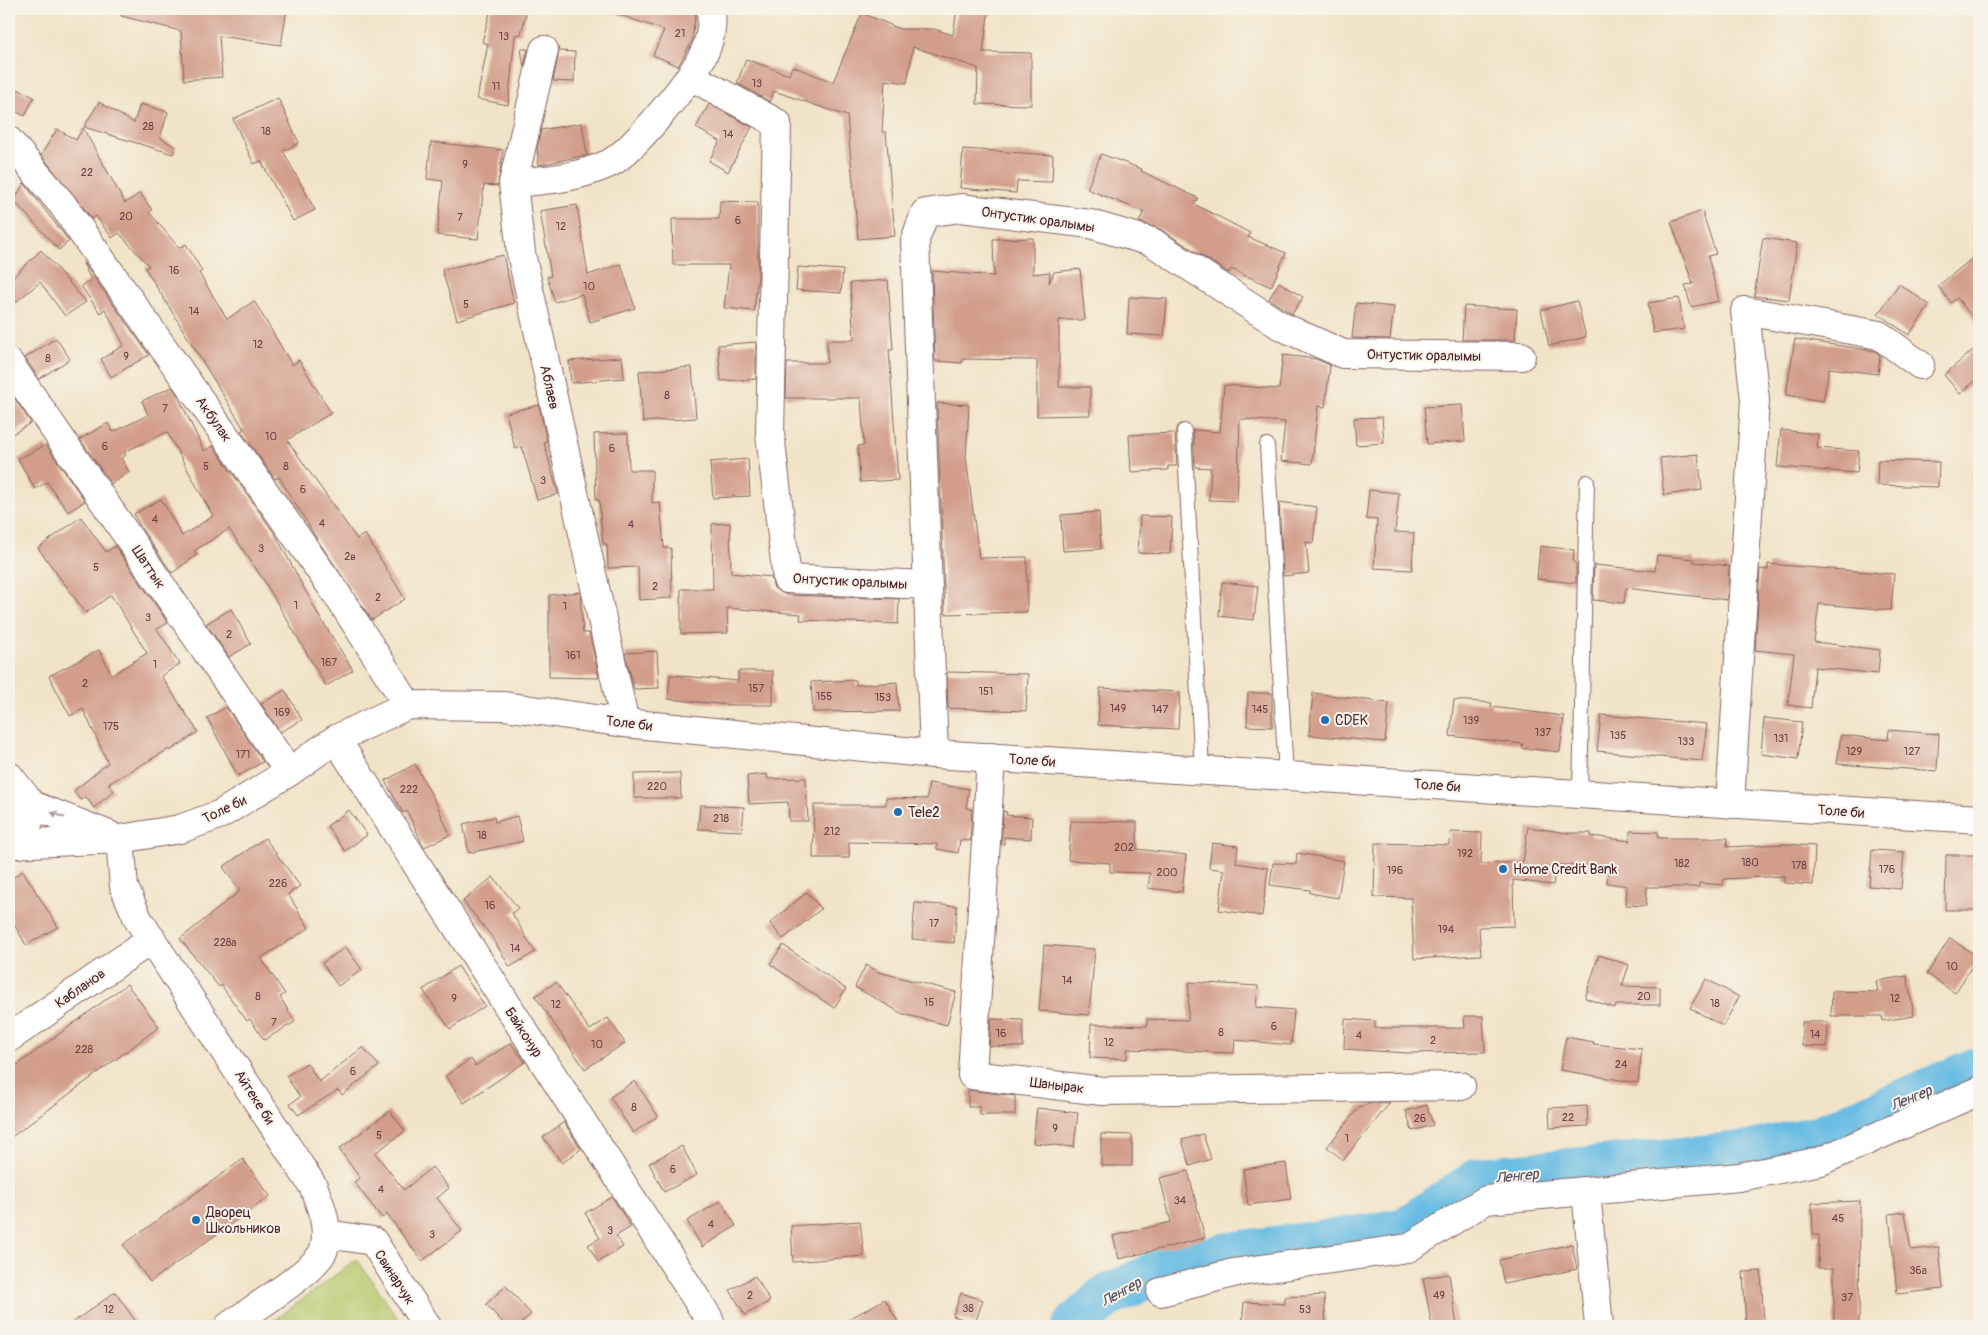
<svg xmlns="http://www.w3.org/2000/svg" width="1988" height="1335" font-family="Pangolin,sans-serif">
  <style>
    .green { fill: #b5c86b; stroke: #80744b }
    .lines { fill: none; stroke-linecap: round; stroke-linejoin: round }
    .river { stroke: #67bce3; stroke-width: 44 }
    .building { fill: #d29d8a }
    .lane-casing { stroke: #846462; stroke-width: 16 }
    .street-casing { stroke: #846462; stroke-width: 30 }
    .secondary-casing { stroke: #846462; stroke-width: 30 }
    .lane { stroke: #fff; stroke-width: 14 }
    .street { stroke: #fff; stroke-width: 28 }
    .secondary { stroke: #fff; stroke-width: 28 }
    .oneway { fill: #ae9aa0 }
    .poi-dot { fill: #1f6fb2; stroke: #f7f3e8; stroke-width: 2 }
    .labels { text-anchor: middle; stroke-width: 4; stroke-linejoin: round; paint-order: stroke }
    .number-label { font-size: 11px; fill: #6c3e43 }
    .street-label { font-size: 14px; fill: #4a1f2b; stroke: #f7f3e8 }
    .poi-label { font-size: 14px; fill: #4a1f2b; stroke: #f7f3e8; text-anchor: start }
    .water-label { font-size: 15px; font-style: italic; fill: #534e62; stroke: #f7f3e8 }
  </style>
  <rect width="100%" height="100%" fill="#f7f3e8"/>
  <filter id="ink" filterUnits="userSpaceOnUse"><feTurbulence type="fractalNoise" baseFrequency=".02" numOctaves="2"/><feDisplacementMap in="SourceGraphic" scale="10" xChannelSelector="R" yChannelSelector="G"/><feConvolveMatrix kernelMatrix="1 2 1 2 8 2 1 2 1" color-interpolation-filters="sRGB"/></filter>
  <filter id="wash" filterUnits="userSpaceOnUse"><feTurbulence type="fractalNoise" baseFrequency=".0096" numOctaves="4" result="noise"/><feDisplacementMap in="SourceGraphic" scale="20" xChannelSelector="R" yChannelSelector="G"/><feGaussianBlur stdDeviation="1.12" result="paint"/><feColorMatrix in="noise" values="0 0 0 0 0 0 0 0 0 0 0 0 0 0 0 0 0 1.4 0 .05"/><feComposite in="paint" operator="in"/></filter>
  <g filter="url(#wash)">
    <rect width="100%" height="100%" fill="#f1e3c7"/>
    <path class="green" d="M357 1259 403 1326H266Z"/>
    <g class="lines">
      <path class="river" d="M1074 1326 1104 1298 1156 1273 1228 1254 1368 1236 1405 1229 1480 1179 1752 1152 1822 1136 1979 1068"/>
    </g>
    <g id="blocks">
      <path class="building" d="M122 9H287L281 45 219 36 222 77 184 80 181 31 121 16Z
        M491 9H527L521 34 515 35 508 105 477 99 488 44 482 42Z
        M611 9H696L692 41 678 66 653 55 664 30 611 12Z
        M957 9H989L983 52 1031 53V105L977 104 978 68 913 47 907 83 885 80 882 132H886L895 236 858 239 847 116 774 91 770 102 737 83 746 59 789 75 792 66 833 82 862 13 900 29H934L953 35Z
        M521 49H528L524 67Z
        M559 51 575 52 574 82 553 81Z
        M9 85 34 97 25 116 9 108Z
        M278 98 299 143 283 151 315 210 293 221 261 161 254 164 233 119Z
        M99 102 134 123 140 104 168 112 160 138 176 147 173 154 84 127Z
        M709 104 752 127 728 172 709 161 720 141 696 128Z
        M582 123 587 155 539 165 537 149 541 130Z
        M83 128 125 203 140 193 152 210 149 212 179 248 186 244 202 271 199 273 227 319 254 301 292 365 299 360 331 413 287 440 357 539 365 534 405 599 372 620 318 541 279 477 275 479 241 431 244 429 145 268 149 266 119 233 112 238 96 216 92 219 41 155 57 129 76 140Z
        M431 142 503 150 498 186 484 185 478 239 437 235 443 181 427 179Z
        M963 149 1053 155 1052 182 1017 181 1016 193 960 188Z
        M1101 154 1142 169 1141 171 1198 198 1194 204 1250 233 1248 237 1286 253 1271 287 1231 269 1229 273 1160 229 1139 222 1144 212 1087 189Z
        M24 183 69 241 59 250 14 201Z
        M720 201 758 202V275L754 311 724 308 729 265H673L672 219H719Z
        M577 205 588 275 621 264 635 308 590 322 582 294 555 302 547 277 551 276 540 211Z
        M1702 211 1716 254 1708 256 1719 301 1691 307 1685 285 1693 284 1671 222Z
        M1033 238V274L1050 272 1049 283 1054 272 1080 269 1085 320H1059V387H1090V415L1037 416V360L963 359 962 363 935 361 932 271 994 276 993 239Z
        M1763 238 1797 243 1789 300 1754 296Z
        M41 250 86 302 65 316 40 282 9 308V281Z
        M1979 253V325L1957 298 1951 303 1938 286Z
        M503 255 514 303 457 320 442 270Z
        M83 263H84L149 355 111 377 101 359 124 345 105 309 100 313 81 286 91 280Z
        M798 267 843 270 841 293 796 290Z
        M888 280 893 350H889L898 480 860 482 858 446 864 445 861 398H786L787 363H827V340H854L850 283Z
        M1279 282 1303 297 1292 314 1269 299Z
        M1899 284 1930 305 1909 335 1878 314Z
        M1129 297 1167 299 1164 336 1127 334Z
        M1679 298 1684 329 1653 333 1648 303Z
        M1577 301 1586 337 1549 346 1541 310Z
        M1356 303 1394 307 1390 339 1352 338Z
        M1464 306 1517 309 1515 340H1462Z
        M56 338 70 359 39 379 25 358Z
        M1795 339 1875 351 1880 355 1878 374 1829 368 1823 401 1786 395Z
        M756 342V379L721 381 718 345Z
        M1979 345V384L1975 381 1960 394 1944 375Z
        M1283 355 1316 359 1330 365 1325 407 1318 406 1312 464 1281 461 1285 422 1240 419 1237 501 1209 500 1211 468 1195 467 1193 430 1220 432 1224 385 1279 389Z
        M622 357 624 378 571 383 569 361Z
        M692 367 696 418 643 422 639 371Z
        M172 387 179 398 204 451 213 446 275 534 319 616 353 670 326 686 263 579 229 529 194 551 197 555 172 573 141 528 134 514 161 499 182 536 213 516 167 432 124 452 126 455 121 458 129 472 111 484 80 439 108 423 113 432 148 415 142 401Z
        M9 390 31 423 9 436Z
        M937 403 969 405 966 457 979 558 1027 557V612L945 614Z
        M539 405 547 441 544 442 558 494 537 500 522 447 515 449 506 413Z
        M1462 405 1465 441 1427 444 1424 407Z
        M1382 417 1384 443 1356 445 1354 418Z
        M1781 430 1818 434 1817 448 1859 451 1857 473 1777 467Z
        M628 433 629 470H652V503L660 502 664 548H671L672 598 639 600 638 567 608 568 607 544H603L599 500H596L594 434Z
        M1175 433 1177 466H1168V470L1131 472 1129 435Z
        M46 445 85 501 68 512 47 482 35 489 18 459Z
        M1698 454 1702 490 1664 495 1660 458Z
        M748 459 750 496 713 498 710 462Z
        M1878 460 1939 462 1938 487 1877 485Z
        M1369 490 1399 493 1395 532 1414 533 1412 570 1374 568 1377 520 1366 519Z
        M1279 502 1317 507 1313 543 1306 542 1309 573 1283 576Z
        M1099 512 1101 549 1063 551 1061 515Z
        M1140 516 1172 517 1170 554 1138 553Z
        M81 517 106 552 115 546 168 623 157 629 180 664 161 676 198 732 170 751 169 749 108 784 114 791 94 808 86 797 80 800 74 791 108 763 83 709 70 716 49 676 99 650 112 675 147 653 111 595 86 613 38 548Z
        M730 523 731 573 771 577 774 588 786 595 899 599 898 624 800 620 801 614 727 608 728 633 681 634V589H713L712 524Z
        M1540 546 1574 550 1573 562 1576 563V583L1537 579Z
        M1657 555 1694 559V562L1729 566 1727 600 1626 588 1624 603 1593 600 1594 565 1655 571Z
        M1768 564 1894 574 1891 610 1819 604 1814 642 1880 650 1878 674 1815 667 1811 708 1788 705 1794 654 1755 650 1760 569 1768 570Z
        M1222 582 1258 586 1254 620 1219 616Z
        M580 592 583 633H589L599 678 549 677V595Z
        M231 609 251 644 229 657 206 624Z
        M657 651 659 688 634 689 625 653Z
        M738 671H773V705H730L668 699 670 675 738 681Z
        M947 672 1028 674 1026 711 948 708Z
        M856 680V685L897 682 899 711 813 712 811 682Z
        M1100 688 1180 692 1178 729 1098 725Z
        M285 690 302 720 280 732 261 704Z
        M1248 693H1272V727L1247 726Z
        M1313 693 1389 703 1385 742 1309 735Z
        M1454 700 1492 703 1491 707 1564 716 1560 752 1522 748 1523 744 1450 736Z
        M226 707 263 762 238 776 207 718Z
        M1601 715 1707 724 1702 761 1597 751Z
        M1764 718 1802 722 1798 759 1761 754Z
        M1889 730 1939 734 1937 771 1837 764 1841 735 1888 740Z
        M415 764 437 805 450 835 424 847 407 811 403 813 385 781Z
        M680 773 681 798H634V774Z
        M767 774 768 779 806 778 808 821H789L788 802 749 804 747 776Z
        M929 783 969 789 966 808 972 809 970 841 960 840 958 853 937 849V844L849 842V858H813L814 805H886V798L927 799Z
        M700 805 744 807 742 831 698 829Z
        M349 810 367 835 345 851 327 826Z
        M1003 811 1007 812 1006 815 1032 817 1031 839 1004 837V844H1001Z
        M517 816 523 841 469 853 463 824 494 817 495 822Z
        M1071 821 1137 822V849L1186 855 1182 892 1148 888 1150 873 1110 872V863L1068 860Z
        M1528 827 1567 833H1591V836L1630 841V831L1658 832V838H1728L1727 847 1785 844 1815 846 1813 885 1784 883V876L1724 879 1723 885 1699 883V887H1647L1646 906 1626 905 1627 886 1607 883 1608 871 1599 870V865H1556L1553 885 1513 880 1514 926 1479 927 1481 955 1414 959 1411 898 1374 897 1375 843 1449 845 1450 832 1482 833 1481 864 1523 862Z
        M265 838 300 886 288 894 309 928 261 958 285 994 280 997 295 1022 264 1040 250 1019 247 1021 221 985 219 987 180 939 240 891 223 867Z
        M1212 843 1238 846 1236 863 1268 868 1262 916 1219 910 1224 870 1209 868Z
        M1872 850 1904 852 1901 889 1869 886Z
        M1297 853 1344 861 1338 898 1310 893V890L1270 885 1273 863 1296 864Z
        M1946 855H1979V910H1945Z
        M23 871 58 927 26 945 9 915V880Z
        M493 877 518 908 512 913 535 952 510 967 492 937 463 901Z
        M807 892 821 909 783 939 770 923Z
        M915 903 957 906 954 943 912 939Z
        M1950 938 1978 957 1955 993 1927 974Z
        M783 945 846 989 834 1008 770 964Z
        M1044 945 1095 949 1089 1015 1039 1011Z
        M346 947 362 970 338 986 322 963Z
        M1599 955 1629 965 1622 986 1660 987V1005H1616L1615 1008 1585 998Z
        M866 965 879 972 956 992 947 1025 903 1014 855 987Z
        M458 966 485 1006 450 1029 423 990Z
        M1907 976 1914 1016 1883 1021 1882 1016H1831L1832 991 1878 992 1876 981Z
        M1706 979 1739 997 1723 1026 1690 1008Z
        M556 982 590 1030 608 1018 625 1043 585 1069 535 996Z
        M1189 982 1258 986 1256 1007 1294 1010 1291 1045 1235 1040 1234 1053 1127 1049V1059L1090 1058 1091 1024 1147 1026V1019L1188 1020Z
        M127 984 159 1027 9 1139V1071Z
        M1464 1016H1483L1485 1052 1407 1053 1344 1049 1345 1019 1375 1021V1028H1465Z
        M991 1019 1023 1020V1047L989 1046Z
        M1802 1022H1828L1827 1047 1802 1046Z
        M1566 1037 1594 1042 1593 1044 1642 1049 1638 1083 1560 1070Z
        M511 1043 525 1062 464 1103 445 1076 471 1059 475 1066Z
        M363 1047 379 1066 342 1095 338 1090 298 1115 290 1104 300 1097 286 1076 307 1063 319 1082Z
        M635 1081 658 1116 633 1133 610 1097Z
        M968 1090 1015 1096V1115H980V1107H968Z
        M1372 1103H1390L1343 1160 1327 1147 1359 1107Z
        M1427 1105 1433 1125 1412 1131 1406 1111Z
        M1587 1106 1588 1126 1550 1128 1549 1108Z
        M1037 1108 1078 1113 1074 1147 1033 1143Z
        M390 1111 405 1131 375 1153 404 1190 432 1167 449 1188 437 1198 462 1231 422 1261 387 1214 382 1218 354 1182 360 1178 339 1149Z
        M564 1122 581 1149 562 1163 543 1137Z
        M1101 1134 1132 1135V1166H1101Z
        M1203 1134 1211 1159 1190 1166 1182 1140Z
        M682 1146 697 1175 664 1192 649 1163Z
        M243 1159 270 1196 150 1282 123 1245Z
        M1286 1163 1291 1199 1248 1205 1243 1169Z
        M1188 1171 1205 1238 1119 1259 1113 1236 1171 1222 1160 1178Z
        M612 1197 631 1227 616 1236 623 1247 598 1262 588 1245 600 1238 585 1213Z
        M721 1201 736 1226 702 1247 687 1221Z
        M1860 1201 1859 1326H1834V1268H1818L1819 1235H1813L1812 1203Z
        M1905 1212 1911 1250 1939 1247 1943 1289 1897 1294 1889 1214Z
        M860 1221 864 1256 793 1262 791 1226Z
        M1572 1244 1577 1269 1504 1284 1499 1260Z
        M1761 1271 1764 1326H1746L1743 1272Z
        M1449 1274 1457 1326H1432L1423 1278Z
        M755 1276 770 1301 745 1315 730 1290Z
        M506 1286 531 1314 518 1326H506L486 1304Z
        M115 1292 139 1326H68Z
        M961 1293 983 1300 975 1323 953 1316Z
        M1324 1295 1326 1326H1242L1244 1302 1285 1304V1297Z
        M885 1299 900 1326H837Z"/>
    </g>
  </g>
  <g filter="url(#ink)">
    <use href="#blocks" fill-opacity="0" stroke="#846462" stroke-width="1"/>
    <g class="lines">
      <defs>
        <path id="lane" d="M1184 431 1202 770
          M1267 445 1286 776
          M1580 794 1587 482"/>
        <path id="street" d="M544 50 513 183 521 253 625 723
          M690 76 777 123 770 434 787 579 928 585
          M9 141 62 204 336 593 408 705
          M513 183C547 180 579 178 610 163 634 150 689 82 702 57 710 43 713 24 711 9
          M9 363 289 772
          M336 739 708 1317 711 1326
          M934 754 915 240 925 213 961 208 1090 224 1152 242 1281 326 1343 354 1521 356
          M991 757 972 1075 1102 1091 1461 1086
          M9 776 32 805 30 819 18 844
          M1730 804 1755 400 1745 311 1879 335 1920 365
          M120 839 124 887 138 919 313 1186C321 1206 330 1228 324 1249 319 1269 248 1312 229 1326
          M9 1038 152 939
          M1586 1192 1599 1326
          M327 1234 373 1241 427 1326
          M1161 1292 1233 1273 1408 1248 1486 1200 1739 1177 1821 1161 1979 1091"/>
        <path id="secondary" d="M9 802 32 805 109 835
          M9 844 120 839 180 829 221 814 289 772 336 739 408 705 504 706 625 723 934 754 1979 819"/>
      </defs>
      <use href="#lane" class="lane-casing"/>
      <use href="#street" class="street-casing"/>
      <use href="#secondary" class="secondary-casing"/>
      <use href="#lane" class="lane"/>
      <use href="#street" class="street"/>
      <use href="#secondary" class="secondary"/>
    </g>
    <defs><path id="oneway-solid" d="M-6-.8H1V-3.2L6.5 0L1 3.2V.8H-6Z" transform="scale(1.25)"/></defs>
    <use class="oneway" href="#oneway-solid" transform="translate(58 815) rotate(-160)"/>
  </g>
  <g class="poi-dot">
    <circle cx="1325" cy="720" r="5"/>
    <circle cx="898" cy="812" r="5"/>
    <circle cx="1503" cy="869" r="5"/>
    <circle cx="196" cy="1220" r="5"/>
  </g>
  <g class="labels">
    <g class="number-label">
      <text x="680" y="37">21</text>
      <text x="504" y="40">13</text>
      <text x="757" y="87">13</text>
      <text x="496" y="90">11</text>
      <text x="148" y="130">28</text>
      <text x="266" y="135">18</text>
      <text x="728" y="138">14</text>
      <text x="465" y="168">9</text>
      <text x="87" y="176">22</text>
      <text x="126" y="220">20</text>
      <text x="460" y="221">7</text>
      <text x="738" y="224">6</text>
      <text x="561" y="230">12</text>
      <text x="174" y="274">16</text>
      <text x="589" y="290">10</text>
      <text x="466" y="308">5</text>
      <text x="194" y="315">14</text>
      <text x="258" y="348">12</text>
      <text x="126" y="360">9</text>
      <text x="48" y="362">8</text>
      <text x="667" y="399">8</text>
      <text x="165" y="412">7</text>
      <text x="271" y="440">10</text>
      <text x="105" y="450">6</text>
      <text x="612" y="452">6</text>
      <text x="206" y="470">5</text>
      <text x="286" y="470">8</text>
      <text x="543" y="484">3</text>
      <text x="303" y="493">6</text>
      <text x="155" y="523">4</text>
      <text x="322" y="527">4</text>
      <text x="631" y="528">4</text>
      <text x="261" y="552">3</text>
      <text x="350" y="560">2в</text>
      <text x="96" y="571">5</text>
      <text x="655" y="590">2</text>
      <text x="378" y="601">2</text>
      <text x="296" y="609">1</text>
      <text x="565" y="610">1</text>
      <text x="148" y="621">3</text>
      <text x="229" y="638">2</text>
      <text x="573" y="659">161</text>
      <text x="329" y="666">167</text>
      <text x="155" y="668">1</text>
      <text x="85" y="687">2</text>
      <text x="756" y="692">157</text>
      <text x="986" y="695">151</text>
      <text x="824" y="700">155</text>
      <text x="883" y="701">153</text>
      <text x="1118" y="712">149</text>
      <text x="1160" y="713">147</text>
      <text x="1260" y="713">145</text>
      <text x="282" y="716">169</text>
      <text x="1471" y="724">139</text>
      <text x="111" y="730">175</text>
      <text x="1543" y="736">137</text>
      <text x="1618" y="739">135</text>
      <text x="1781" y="742">131</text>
      <text x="1686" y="745">133</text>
      <text x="1854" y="755">129</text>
      <text x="1912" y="755">127</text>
      <text x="243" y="758">171</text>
      <text x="657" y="790">220</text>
      <text x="409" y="793">222</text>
      <text x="721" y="822">218</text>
      <text x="832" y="835">212</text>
      <text x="482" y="839">18</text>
      <text x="1124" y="851">202</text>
      <text x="1465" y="857">192</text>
      <text x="1750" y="866">180</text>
      <text x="1682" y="867">182</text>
      <text x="1799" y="869">178</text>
      <text x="1887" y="873">176</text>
      <text x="1395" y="874">196</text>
      <text x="1167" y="876">200</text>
      <text x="278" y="887">226</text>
      <text x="490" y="909">16</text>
      <text x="934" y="927">17</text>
      <text x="1446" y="933">194</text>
      <text x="225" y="946">228а</text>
      <text x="515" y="952">14</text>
      <text x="1952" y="970">10</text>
      <text x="1067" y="984">14</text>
      <text x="258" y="1000">8</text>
      <text x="1644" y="1000">20</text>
      <text x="454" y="1002">9</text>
      <text x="1895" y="1002">12</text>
      <text x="929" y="1006">15</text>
      <text x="1715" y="1007">18</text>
      <text x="556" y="1008">12</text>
      <text x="274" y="1026">7</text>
      <text x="1274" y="1030">6</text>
      <text x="1221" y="1036">8</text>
      <text x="1001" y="1037">16</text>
      <text x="1815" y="1038">14</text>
      <text x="1359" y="1039">4</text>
      <text x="1433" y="1044">2</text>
      <text x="1109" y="1046">12</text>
      <text x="597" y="1048">10</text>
      <text x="84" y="1053">228</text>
      <text x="1621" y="1068">24</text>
      <text x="353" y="1075">6</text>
      <text x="634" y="1111">8</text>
      <text x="1568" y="1121">22</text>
      <text x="1420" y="1122">26</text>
      <text x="1055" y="1132">9</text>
      <text x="379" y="1139">5</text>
      <text x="1347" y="1142">1</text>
      <text x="673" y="1173">6</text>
      <text x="381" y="1193">4</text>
      <text x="1180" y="1204">34</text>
      <text x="1838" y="1222">45</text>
      <text x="711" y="1228">4</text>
      <text x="610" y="1234">3</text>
      <text x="432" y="1238">3</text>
      <text x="1918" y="1274">36а</text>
      <text x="750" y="1299">2</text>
      <text x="1439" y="1299">49</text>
      <text x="1847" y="1301">37</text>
      <text x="968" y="1312">38</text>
      <text x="109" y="1313">12</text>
      <text x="1305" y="1313">53</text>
    </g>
    <g class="street-label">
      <text transform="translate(1038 219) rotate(8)" y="5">Онтустик оралымы</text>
      <text transform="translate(1424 355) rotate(1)" y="5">Онтустик оралымы</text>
      <text transform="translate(550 387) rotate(77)" y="5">Аблаев</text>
      <text transform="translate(214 419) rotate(55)" y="5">Акбулак</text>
      <text transform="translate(149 567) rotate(56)" y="5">Шаттык</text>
      <text transform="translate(850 581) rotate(3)" y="5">Онтустик оралымы</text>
      <text transform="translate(629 723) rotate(7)" y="5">Толе би</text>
      <text transform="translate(1032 760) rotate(4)" y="5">Толе би</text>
      <text transform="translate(1437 785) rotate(4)" y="5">Толе би</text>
      <text transform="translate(224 809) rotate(-26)" y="5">Толе би</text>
      <text transform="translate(1841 811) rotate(4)" y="5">Толе би</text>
      <text transform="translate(80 988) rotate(-35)" y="5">Кабланов</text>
      <text transform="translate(524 1032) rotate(57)" y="5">Байконур</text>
      <text transform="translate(1057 1085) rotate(7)" y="5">Шанырак</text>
      <text transform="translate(255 1097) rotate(57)" y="5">Айтеке би</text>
      <text transform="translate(395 1277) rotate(57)" y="5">Свинарчук</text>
    </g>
    <g class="poi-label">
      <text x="1335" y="725">CDEK</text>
      <text x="908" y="817">Tele2</text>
      <text x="1513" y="874">Home Credit Bank</text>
      <text x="206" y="1217">Дворец<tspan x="206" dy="16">Школьников</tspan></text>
    </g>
    <g class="water-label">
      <text transform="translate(1911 1098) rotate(-23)" y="5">Ленгер</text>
      <text transform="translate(1517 1176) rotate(-6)" y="5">Ленгер</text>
      <text transform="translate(1121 1292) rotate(-29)" y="5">Ленгер</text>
    </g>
  </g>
  <rect width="1988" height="1335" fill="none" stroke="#f7f3e8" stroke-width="30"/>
</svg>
